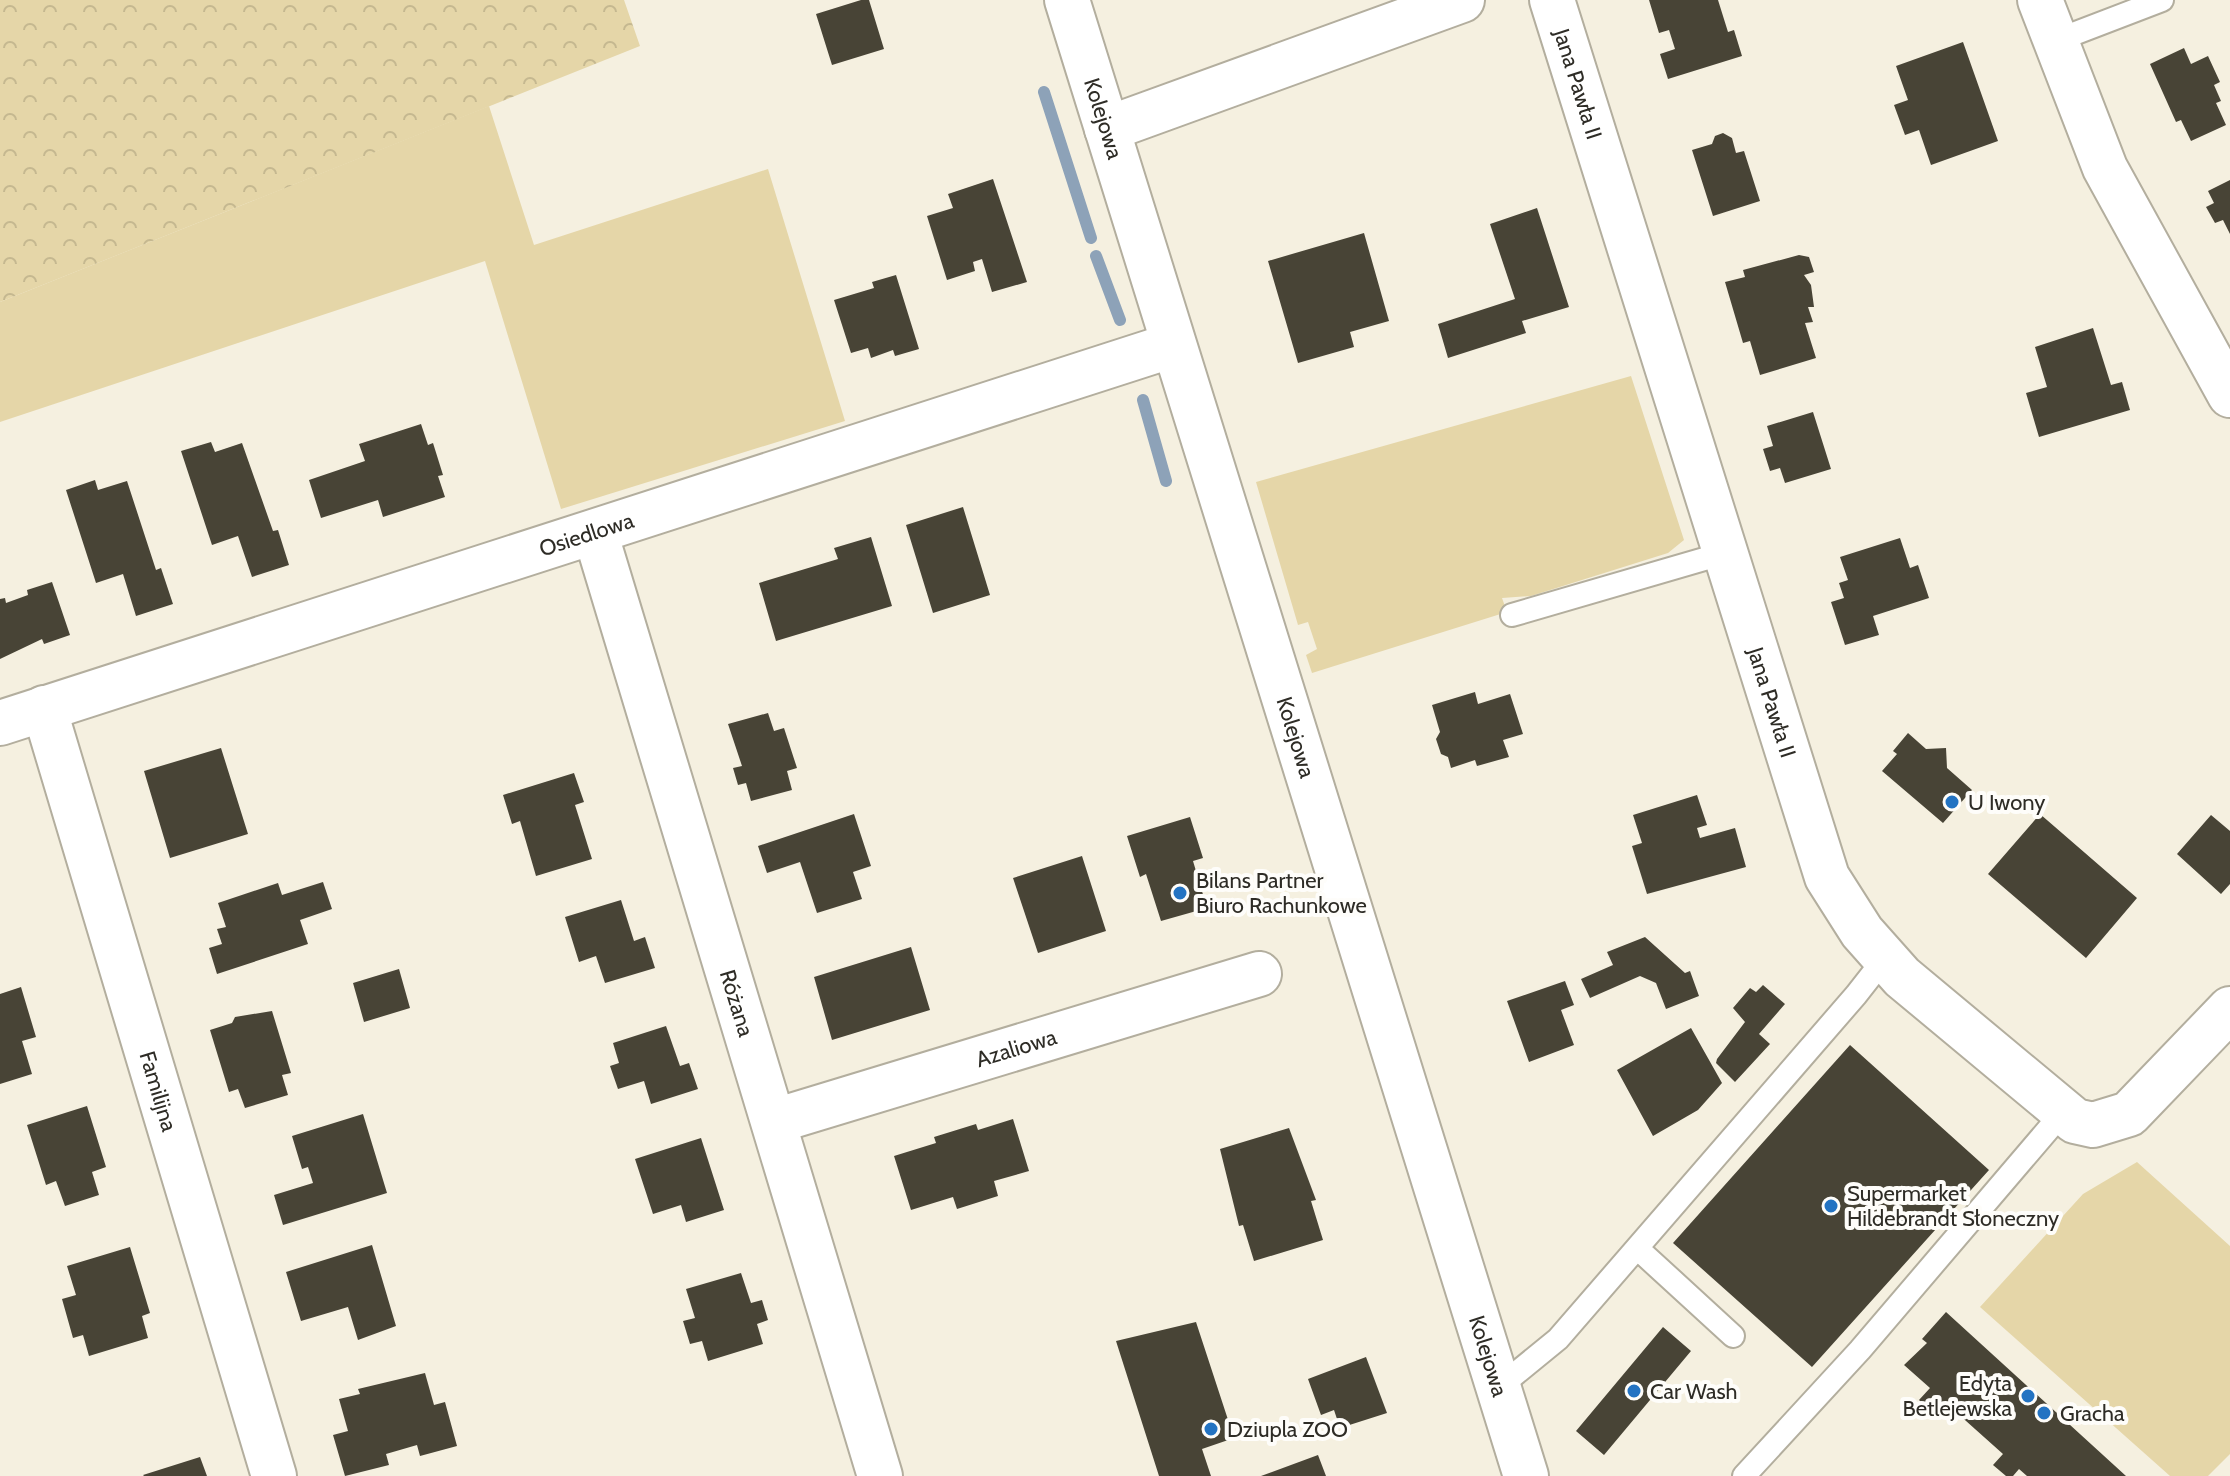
<svg xmlns="http://www.w3.org/2000/svg" width="2230" height="1476" font-family="Cabin,sans-serif">
  <style>
    .grass { fill: #e5d6a8 }
    .forest { fill: url(#forest-crowns) }
    .lines { fill: none; stroke-linecap: round; stroke-linejoin: round }
    .stream { stroke: #8da2b8; stroke-width: 12 }
    .building { fill: #484436 }
    .lane-casing { stroke: #b3ae9e; stroke-width: 26 }
    .street-casing { stroke: #b3ae9e; stroke-width: 48 }
    .secondary-casing { stroke: #b3ae9e; stroke-width: 48 }
    .lane { stroke: #fff; stroke-width: 22 }
    .street { stroke: #fff; stroke-width: 44 }
    .secondary { stroke: #fff; stroke-width: 44 }
    .poi-dot { fill: #2373c2; stroke: #fefdfa; stroke-width: 3 }
    .labels { text-anchor: middle; stroke-width: 8; stroke-linejoin: round; paint-order: stroke }
    .street-label { font-size: 22px; fill: #2e2c26; stroke: #fefdfa }
    .poi-label { font-size: 22px; fill: #2e2c26; stroke: #fefdfa; text-anchor: start }
  </style>
  <defs>
    <pattern id="forest-crowns" width="20" height="18" patternUnits="userSpaceOnUse" patternTransform="scale(2)"><rect width="20" height="18" fill="#e5d6a8"/><path d="M2 6a3 3 0 1 1 6 0M12 15a3 3 0 1 1 6 0" fill="none" stroke="#c5b890"/></pattern>
  </defs>
  <rect width="100%" height="100%" fill="#f5f0e0"/>
  <path class="grass" d="M489 106 534 245 768 169 845 421 561 509 485 261 0 422V302Z
    M1631 376 1684 540 1668 553 1531 596 1502 598 1507 612 1312 673 1306 655 1317 649 1308 622 1298 625 1256 482Z
    M2137 1162 2230 1246V1454L2208 1476H2170L1980 1307 2083 1194Z"/>
  <path class="forest" d="M0 0H624L640 46 0 302Z"/>
  <g class="lines">
    <path class="stream" d="M1044 92 1091 238
      M1096 256 1120 320
      M1143 400 1166 481"/>
  </g>
  <path class="building" d="M861 0H869L884 49 832 65 816 14Z
    M1649 0H1718L1728 32 1734 30 1742 56 1668 79 1660 54 1675 49 1669 30 1659 33Z
    M1963 42 1998 141 1931 165 1919 130 1905 135 1894 105 1908 100 1896 66Z
    M2184 48 2191 64 2208 56 2220 82 2214 85 2221 101 2216 103 2226 125 2191 141 2181 120 2176 122 2150 64Z
    M1723 133 1732 138 1736 153 1744 151 1760 201 1713 216 1692 150 1712 144 1715 136Z
    M993 179 1027 282 992 292 982 259 973 262 975 271 947 280 927 216 953 208 948 194Z
    M2230 180V234L2223 220 2215 223 2206 207 2214 203 2208 191Z
    M1537 208 1569 307 1522 321 1526 333 1448 358 1438 324 1515 299 1490 224Z
    M1364 233 1389 321 1350 332 1354 347 1298 363 1268 261Z
    M1799 255 1809 257 1814 272 1804 275 1811 285 1814 307H1808L1813 322 1805 323 1816 358 1760 375 1750 341 1743 343 1725 282 1745 277 1743 270Z
    M896 275 919 349 895 356 893 350 871 358 868 348 851 353 834 300 874 288 872 282Z
    M2093 328 2111 385 2122 382 2130 410 2039 437 2026 393 2047 387 2035 347Z
    M1813 412 1831 469 1785 483 1780 468 1770 471 1763 449 1773 446 1767 426Z
    M421 424 428 445 433 443 443 475 438 476 445 497 383 517 378 500 321 518 309 480 365 461 359 444Z
    M211 442 215 452 242 443 273 531 278 530 289 565 252 577 238 536 212 545 181 451Z
    M95 480 98 490 127 481 156 570 161 568 173 604 136 616 123 574 96 583 66 490Z
    M963 507 990 595 933 613 906 525Z
    M871 537 892 606 776 641 759 583 838 559 834 548Z
    M1900 538 1910 568 1918 565 1929 598 1873 616 1879 635 1845 645 1831 602 1844 598 1839 583 1848 580 1840 557Z
    M52 582 70 635 44 644 42 639 0 659V599L5 598 6 603 28 595 27 590Z
    M1475 692 1478 704 1510 694 1523 734 1503 740 1509 757 1477 766 1475 760 1451 768 1448 757 1441 754 1436 739 1440 732 1432 705Z
    M768 713 774 731 784 728 797 768 787 771 792 790 751 801 746 783 738 785 733 768 742 766 728 724Z
    M1908 733 1926 749 1946 748 1947 768 1972 790 1943 823 1882 771 1897 754 1893 751Z
    M221 748 248 834 170 858 144 771Z
    M574 773 584 802 575 805 592 859 536 876 520 821 512 824 503 795Z
    M1697 795 1707 825 1697 828 1700 838 1735 828 1746 867 1647 894 1632 846 1642 843 1633 815Z
    M854 814 871 866 853 872 862 899 817 913 800 862 767 873 758 846Z
    M2040 814 2137 898 2086 958 1988 874Z
    M2211 815 2230 831V884L2221 894 2177 854Z
    M1190 817 1203 858 1193 861 1207 908 1161 921 1146 874 1140 877 1127 836Z
    M1082 856 1106 931 1038 953 1013 878Z
    M323 882 332 909 300 920 308 944 217 974 209 948 222 944 217 929 226 927 218 903 278 883 282 895Z
    M621 900 634 941 645 937 655 968 605 983 596 956 579 962 565 917Z
    M1645 937 1685 973 1690 971 1699 996 1666 1009 1656 983 1640 976 1590 998 1581 979 1613 965 1607 952Z
    M911 947 930 1010 832 1040 814 977Z
    M399 969 410 1008 364 1022 353 983Z
    M1565 981 1574 1005 1561 1010 1574 1045 1529 1062 1507 1001Z
    M1763 985 1785 1004 1759 1034 1770 1044 1735 1082 1716 1063 1717 1059 1745 1022 1733 1008 1750 988 1756 992Z
    M21 987 36 1037 22 1041 32 1074 0 1084V994Z
    M272 1011 291 1073 282 1075 288 1095 245 1108 238 1089 229 1092 210 1030 232 1023 235 1017Z
    M666 1026 680 1066 689 1063 698 1089 651 1104 644 1081 618 1089 610 1066 619 1063 613 1043Z
    M1691 1028 1722 1083 1698 1110 1653 1136 1617 1070Z
    M1850 1045 1989 1170 1812 1367 1673 1243Z
    M87 1106 106 1167 92 1172 99 1195 65 1206 56 1181 46 1185 27 1125Z
    M363 1114 387 1193 283 1225 274 1195 313 1183 308 1167 302 1169 292 1136Z
    M1013 1119 1029 1171 994 1181 998 1196 957 1209 953 1197 911 1210 894 1156 936 1143 934 1137 976 1124 978 1130Z
    M1289 1128 1316 1200 1311 1201 1323 1240 1254 1261 1243 1225 1239 1226 1220 1149Z
    M701 1138 724 1210 686 1222 681 1205 653 1214 635 1159Z
    M372 1245 396 1326 358 1340 348 1307 301 1321 286 1272Z
    M130 1247 150 1313 142 1316 148 1338 89 1356 83 1335 73 1338 62 1299 76 1295 67 1266Z
    M741 1273 751 1303 762 1300 768 1320 757 1324 763 1344 708 1361 702 1341 690 1344 683 1321 695 1318 686 1289Z
    M1946 1312 2126 1476H2027L2019 1469 2013 1476H2006L1993 1465 2003 1454 1947 1404 1937 1417 1919 1400 1930 1388 1904 1365 1927 1343 1922 1339Z
    M1196 1322 1234 1438 1202 1449 1211 1476H1159L1116 1341Z
    M1663 1327 1691 1351 1604 1455 1576 1431Z
    M1366 1357 1387 1413 1340 1428 1334 1410 1321 1415 1308 1379Z
    M425 1373 434 1405 445 1402 457 1446 420 1456 417 1445 386 1454 389 1465 345 1476 333 1435 348 1431 339 1399 360 1394 358 1389Z
    M1318 1455 1326 1476H1261Z
    M200 1457 207 1476H144L143 1475Z"/>
  <g class="lines">
    <defs>
      <path id="lane" d="M2055 41 2162 0
        M1512 615 1725 553
        M1637 1248 1733 1336
        M1498 1388 1558 1339 1856 995 1885 958
        M1744 1476 1860 1350 2064 1111"/>
      <g id="street">
        <path id="s1" d="M1552 0 1827 877 1862 932 1902 977 2075 1121 2093 1125 2129 1114 2230 1009"/>
        <path d="M2040 0 2105 168 2230 395"/>
        <path d="M1107 129 1462 0"/>
        <path id="s2" d="M595 532 880 1476"/>
        <path id="s3" d="M44 708 274 1476"/>
        <path id="s4" d="M0 723 1173 345"/>
        <path id="s5" d="M775 1121 1259 974"/>
      </g>
      <g id="secondary">
        <path id="s6" d="M1067 0 1526 1476"/>
      </g>
    </defs>
    <use href="#lane" class="lane-casing"/>
    <use href="#street" class="street-casing"/>
    <use href="#secondary" class="secondary-casing"/>
    <use href="#lane" class="lane"/>
    <use href="#street" class="street"/>
    <use href="#secondary" class="secondary"/>
  </g>
  <g class="poi-dot">
    <circle cx="1952" cy="802" r="8"/>
    <circle cx="1180" cy="893" r="8"/>
    <circle cx="1831" cy="1206" r="8"/>
    <circle cx="1634" cy="1391" r="8"/>
    <circle cx="2028" cy="1396" r="8"/>
    <circle cx="2044" cy="1413" r="8"/>
    <circle cx="1211" cy="1429" r="8"/>
  </g>
  <g class="labels">
    <g class="street-label">
      <text dy="8" stroke="none"><textPath href="#s1" startOffset="88">Jana Pawła II</textPath></text>
      <text dy="8" stroke="none"><textPath href="#s6" startOffset="124">Kolejowa</textPath></text>
      <text dy="8" stroke="none"><textPath href="#s4" startOffset="616">Osiedlowa</textPath></text>
      <text dy="8" stroke="none"><textPath href="#s1" startOffset="736">Jana Pawła II</textPath></text>
      <text dy="8" stroke="none"><textPath href="#s6" startOffset="772">Kolejowa</textPath></text>
      <text dy="8" stroke="none"><textPath href="#s2" startOffset="492">Różana</textPath></text>
      <text dy="8" stroke="none"><textPath href="#s5" startOffset="252">Azaliowa</textPath></text>
      <text dy="8" stroke="none"><textPath href="#s3" startOffset="400">Familijna</textPath></text>
      <text dy="8" stroke="none"><textPath href="#s6" startOffset="1420">Kolejowa</textPath></text>
    </g>
    <g class="poi-label">
      <text x="1968" y="810">U Iwony</text>
      <text x="1196" y="888">Bilans Partner<tspan x="1196" dy="25">Biuro Rachunkowe</tspan></text>
      <text x="1847" y="1201">Supermarket<tspan x="1847" dy="25">Hildebrandt Słoneczny</tspan></text>
      <text x="2012" y="1391" text-anchor="end">Edyta<tspan x="2012" dy="25">Betlejewska</tspan></text>
      <text x="1650" y="1399">Car Wash</text>
      <text x="2060" y="1421">Gracha</text>
      <text x="1227" y="1437">Dziupla ZOO</text>
    </g>
  </g>
</svg>
